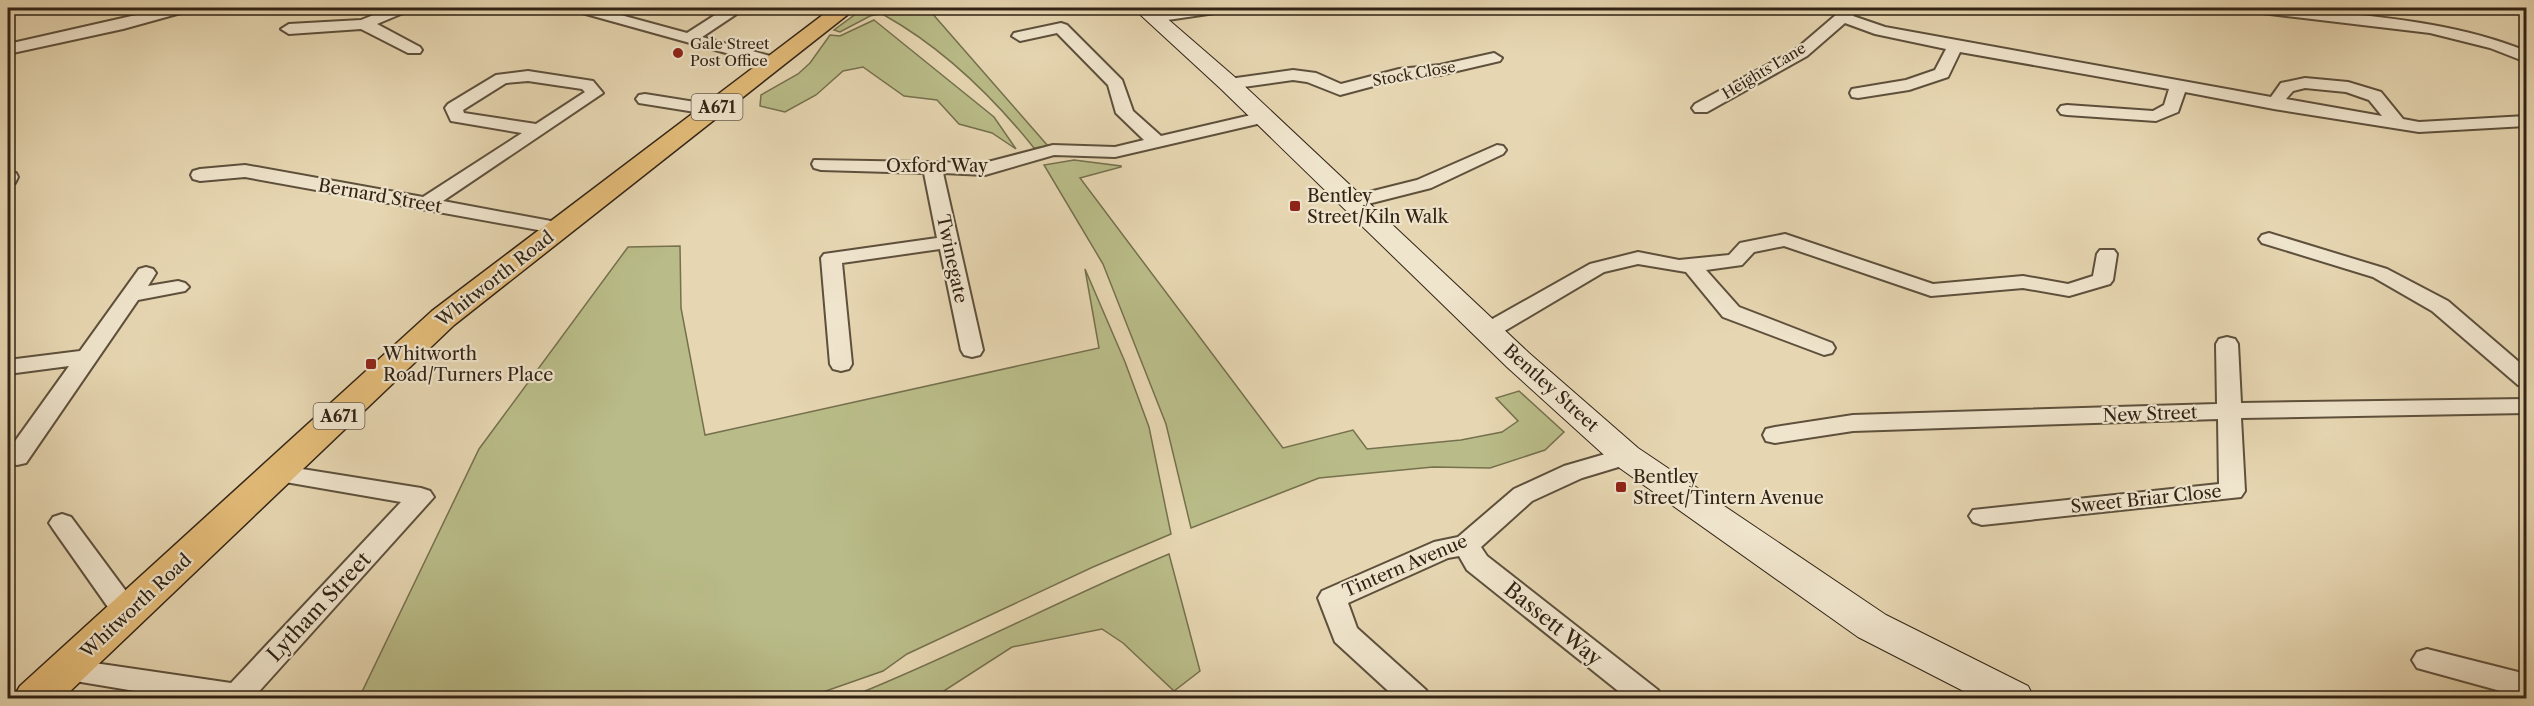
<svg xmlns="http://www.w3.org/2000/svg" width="2534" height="706" font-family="'Libre Caslon Text',serif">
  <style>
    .green { fill: #b9bc88; stroke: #75704e; stroke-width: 1.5 }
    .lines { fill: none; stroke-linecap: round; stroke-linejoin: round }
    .street-casing { stroke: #5e503c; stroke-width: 4 }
    .secondary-casing { stroke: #312315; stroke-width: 2 }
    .primary-casing { stroke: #312315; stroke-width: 3 }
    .street { fill: #efe4cc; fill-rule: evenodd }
    .secondary { fill: #efe4cc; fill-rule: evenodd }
    .primary { fill: #e3bb78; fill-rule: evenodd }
    .poi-dot { fill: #8f2418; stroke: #efe4cc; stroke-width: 2 }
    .labels { text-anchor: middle; stroke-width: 4.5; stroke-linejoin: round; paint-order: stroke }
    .far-poi-label { font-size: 15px; fill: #312315; stroke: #efe4cc; text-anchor: start }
    .far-street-label { font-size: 15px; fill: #312315; stroke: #efe4cc }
    .shield { fill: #efe4cc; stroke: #6a5d4c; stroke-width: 1.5 }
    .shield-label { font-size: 16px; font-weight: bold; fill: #312315 }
    .street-label { font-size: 18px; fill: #312315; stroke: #efe4cc }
    .poi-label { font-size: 18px; fill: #312315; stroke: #efe4cc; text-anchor: start }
    .near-street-label { font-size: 21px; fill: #312315; stroke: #efe4cc }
  </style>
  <rect width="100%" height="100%" fill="#e6d6b1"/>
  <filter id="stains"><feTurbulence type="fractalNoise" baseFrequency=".00333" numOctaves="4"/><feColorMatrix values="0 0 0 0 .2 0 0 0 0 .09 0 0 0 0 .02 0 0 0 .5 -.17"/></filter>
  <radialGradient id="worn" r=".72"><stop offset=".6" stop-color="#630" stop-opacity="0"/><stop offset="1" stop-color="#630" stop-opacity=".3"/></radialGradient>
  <path class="green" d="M864 8H962L931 12 1048 146 1034 148C993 97 941 47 884 15L895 10 870 16 840 32 834 30Z
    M874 20 994 117 1016 149 992 133 959 124 937 100 904 96 863 67 843 71 816 95 785 112 760 106 761 95 798 74 810 63 830 35 840 36Z
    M1074 160 1121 166V167L1080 178 1283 448 1353 430 1367 449 1461 440 1502 432 1518 421 1496 398 1519 391 1564 432 1545 450 1490 468 1433 467 1319 478 1191 528 1166 424 1103 264 1044 165Z
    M680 246 681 308 705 435 1099 348 1085 269 1125 362 1149 427 1171 534 1093 567 907 654 883 671 806 698H359L479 449 628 247Z
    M1169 554 1200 671 1174 691 1123 643 1102 629 1012 647 933 698H848C957 655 1061 599 1169 554Z"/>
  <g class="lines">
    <defs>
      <path id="street" d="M167 8H191L188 11 123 29 8 54V44Z
        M391 8H411L408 11 377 24 420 47 422 50 420 53H408L361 29 289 34 281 29 289 24 361 20Z
        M572 8H595L687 33 726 8H743L741 11 702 37 781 59 783 62 781 65H769L575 11Z
        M1187 8H1223L1215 13 1154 22 1146 17 1154 12Z
        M1844 8H1860L1853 16 1885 27 2271 97 2281 83 2305 78 2348 82 2381 92 2403 119 2419 122 2526 116V126L2419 132 2274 109 2185 92 2178 112 2156 121 2067 115 2061 114 2058 110 2061 106 2067 105 2153 111 2164 105 2169 89 1960 52 1948 77 1909 90 1858 98 1852 97 1850 93 1852 89 1906 80 1935 70 1946 49 1875 34 1845 23 1807 56 1707 112H1695L1692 108 1695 104 1795 50ZM2305 88 2346 92 2369 100 2382 116 2286 99 2293 91Z
        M2254 8C2280 5 2307 10 2333 12 2399 19 2464 26 2526 51V62L2490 48 2430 33 2295 17 2262 13Z
        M1061 23 1067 25 1122 80 1133 111 1161 136 1264 112 1270 113 1273 117 1270 121 1115 157 1054 155 985 175 943 173 983 350 980 355 972 357 964 355 961 350 940 249 842 263 852 364 849 369 841 371 833 369 830 364 821 258 824 254 937 238 924 173 821 170 814 168 812 164 814 160 984 163 1053 145 1115 147 1144 140 1116 113 1108 85 1057 33 1020 41 1012 36 1014 33Z
        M1494 53 1502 58 1500 61 1440 75 1400 79 1340 95 1307 82 1293 80 1229 89 1221 84 1229 79 1293 70 1316 73 1341 84 1399 69 1440 65Z
        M528 71 593 81 603 93 443 201 567 224 570 228 567 232 560 234 245 177 200 181 193 179 191 175 193 171 200 169 245 165 423 197 522 133 451 121 445 108 448 104 496 75ZM528 81 582 89 585 92 536 124 464 113 463 110 506 83Z
        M645 94 714 105 720 106 723 110 720 114 714 115 639 103 636 99 639 95Z
        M1497 145 1503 146 1506 150 1503 154 1431 188 1352 208 1345 206 1342 202 1345 198 1417 180Z
        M8 172 16 173 18 177 15 183 8 185Z
        M2269 233 2387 269 2448 301 2526 368V387L2518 385 2432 311 2373 277 2262 243 2259 239 2262 235Z
        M1785 234 1933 284 2023 276 2068 284 2093 276 2097 254 2100 250H2114L2117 254 2113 280 2110 284 2069 296 2023 288 1931 296 1784 246 1754 252 1742 265 1706 270 1739 307 1832 343 1835 348 1832 353 1824 355 1723 317 1686 272 1638 264 1604 272 1496 336 1488 338 1480 336 1477 331 1480 326 1590 264 1638 252 1679 260 1729 255 1740 243Z
        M146 267 153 269 156 273 148 286 178 281 185 283 189 287 185 291 138 300 26 463 17 465 8 463V451L69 366 8 374V360L80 351 139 269Z
        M2227 337 2235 339 2238 344 2241 403 2526 399V413L2241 418 2245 491 2241 497 1982 525 1973 522 1969 516 1973 510 2219 484 2218 419 1853 431 1775 443 1766 441 1763 435 1766 429 1775 427 1853 415 2217 404 2216 344 2219 339Z
        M1626 448 1635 450 1638 456 1635 462 1582 478 1532 501 1481 547 1487 556 1658 690 1662 698H1627L1467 570 1459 556 1448 558 1348 603 1357 628 1426 690 1430 698H1396L1335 642 1318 598 1322 591 1434 542 1458 537 1514 489 1564 466Z
        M277 465 421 488 430 491 434 497 253 698H177L57 678 52 670 57 662 67 659 231 683 401 502 268 479 264 473 268 467Z
        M62 514 71 517 137 606 141 613 137 620 127 624 117 620 53 529 49 523 53 517Z
        M2427 649 2526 674V698L2417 668 2412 660 2417 652Z"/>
      <path id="secondary" d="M1133 8H1155L1237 79 1529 353 1638 448 1886 615 2028 686 2034 698H1977L1858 637 1614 464 1507 367 1221 89Z"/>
      <path id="primary" d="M832 8H856L454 325 63 698H13L20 686 432 311Z"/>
    </defs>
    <use href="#street" class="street-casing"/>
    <use href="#secondary" class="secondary-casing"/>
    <use href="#primary" class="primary-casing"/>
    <use href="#street" class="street"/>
    <use href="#secondary" class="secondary"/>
    <use href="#primary" class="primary"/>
  </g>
  <g class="poi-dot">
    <circle cx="678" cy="53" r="6"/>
    <rect x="1289" y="200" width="12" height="12" rx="3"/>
    <rect x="365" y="358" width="12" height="12" rx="3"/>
    <rect x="1615" y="481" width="12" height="12" rx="3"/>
  </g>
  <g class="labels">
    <g class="far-poi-label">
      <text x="690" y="49">Gale Street<tspan x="690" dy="17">Post Office</tspan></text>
    </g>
    <g class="far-street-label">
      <text transform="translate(1764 71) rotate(-31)" y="5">Heights Lane</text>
      <text transform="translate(1414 74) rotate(-10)" y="5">Stock Close</text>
    </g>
    <g class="shield">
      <rect x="691.5" y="94" width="51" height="26" rx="4.5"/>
      <rect x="313.5" y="403" width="51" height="26" rx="4.5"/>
    </g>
    <g class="shield-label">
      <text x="717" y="113">A671</text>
      <text x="339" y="422">A671</text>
    </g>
    <g class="street-label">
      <text x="937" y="172">Oxford Way</text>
      <text transform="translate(380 196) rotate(10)" y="6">Bernard Street</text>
      <text transform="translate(952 259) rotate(78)" y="6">Twinegate</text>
      <text transform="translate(495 279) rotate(-38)" y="6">Whitworth Road</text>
      <text transform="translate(1551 388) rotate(42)" y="6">Bentley Street</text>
      <text transform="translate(2150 414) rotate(-2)" y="6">New Street</text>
      <text transform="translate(2146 499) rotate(-6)" y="6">Sweet Briar Close</text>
      <text transform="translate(1405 566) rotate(-23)" y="6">Tintern Avenue</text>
      <text transform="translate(136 606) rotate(-43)" y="6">Whitworth Road</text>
    </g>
    <g class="poi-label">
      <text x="1307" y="202">Bentley<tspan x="1307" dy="21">Street/Kiln Walk</tspan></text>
      <text x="383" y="360">Whitworth<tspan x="383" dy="21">Road/Turners Place</tspan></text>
      <text x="1633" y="483">Bentley<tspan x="1633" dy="21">Street/Tintern Avenue</tspan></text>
    </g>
    <g class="near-street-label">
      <text transform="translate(319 607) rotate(-47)" y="7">Lytham Street</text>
      <text transform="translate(1553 624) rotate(39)" y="7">Bassett Way</text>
    </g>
  </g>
  <rect width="2534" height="706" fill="none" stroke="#e6d6b1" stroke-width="30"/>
  <rect x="9" y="9" width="2516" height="688" fill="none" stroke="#312315" stroke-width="3"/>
  <rect x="15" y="15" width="2504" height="676" fill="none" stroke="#312315" stroke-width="1.5"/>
  <rect width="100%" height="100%" filter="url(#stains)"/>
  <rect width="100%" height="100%" fill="url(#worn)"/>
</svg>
